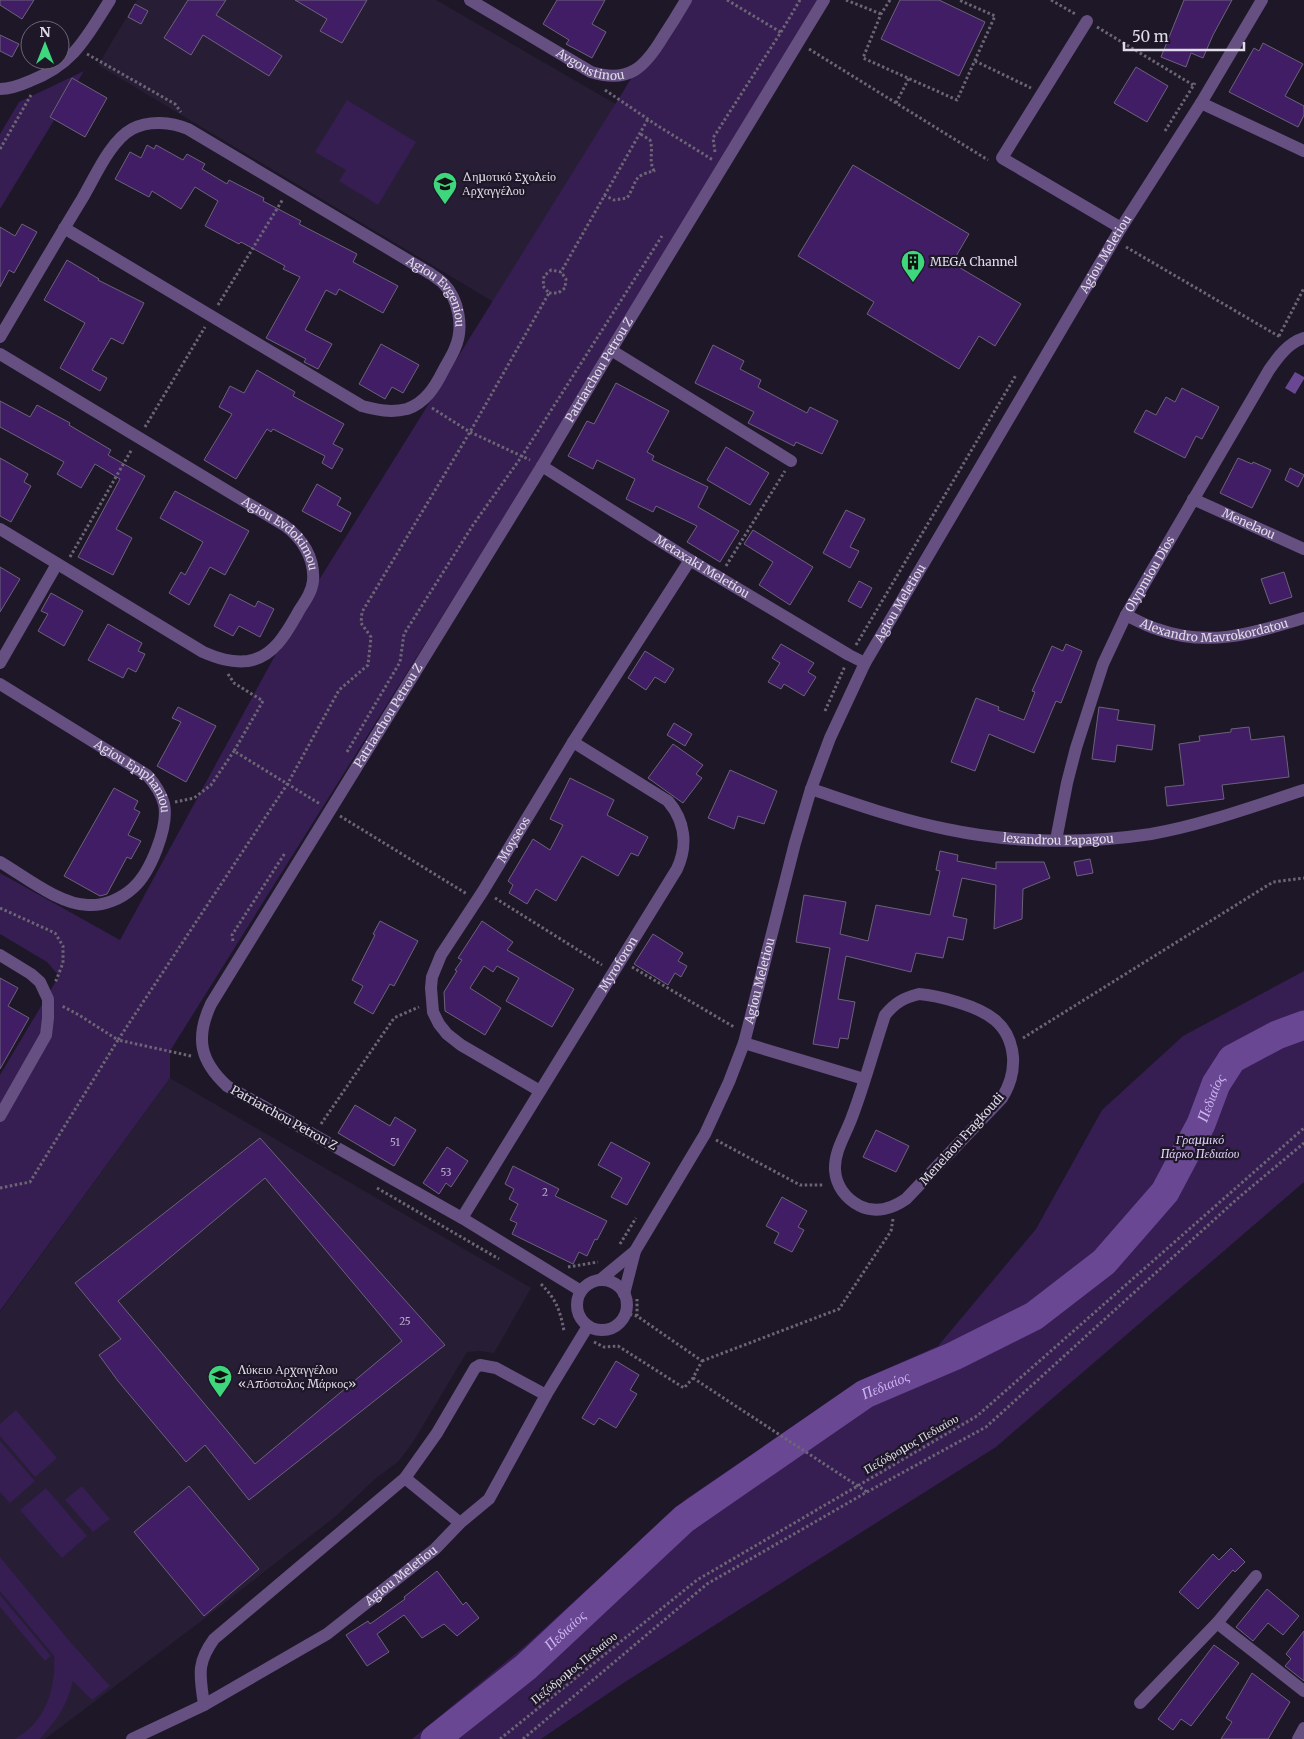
<svg xmlns="http://www.w3.org/2000/svg" width="1304" height="1739" font-family="Merriweather,serif">
  <style>
    .built { fill: #271e35 }
    .green { fill: #361d52 }
    .water { fill: #694793 }
    .lines { fill: none; stroke-linecap: round; stroke-linejoin: round }
    .river { stroke: #694793; stroke-width: 29 }
    .building { fill: #411d65; stroke: #6b6379; fill-rule: evenodd }
    .path { stroke: #6b6574; stroke-width: 3; stroke-dasharray: 2.5 2.5; stroke-linecap: butt }
    .minor { stroke: #655081; stroke-width: 12 }
    .labels { text-anchor: middle; stroke-width: 4.5; stroke-linejoin: round; paint-order: stroke }
    .number-label { font-size: 10px; fill: #b8acc7 }
    .street-label { font-size: 12px; fill: #e0dbe8; stroke: #1e1728 }
    .poi-label { font-size: 12px; fill: #e0dbe8; stroke: #1e1728; text-anchor: start }
    .park-label { font-size: 12px; font-style: italic; fill: #e0cffa; stroke: #1e1728 }
    .water-label { font-size: 14px; font-style: italic; fill: #ccb2f1; stroke: #1e1728 }
  </style>
  <rect width="100%" height="100%" fill="#1e1728"/>
  <path class="built" d="M137 0H436L619 106 497 304 98 65Z
    M170 1078 531 1288 494 1353 480 1351 467 1352 413 1442 398 1462 376 1478 336 1516 196 1625 45 1739H0V1312Z"/>
  <path class="green" d="M680 0H828L170 1051V1078L0 1311V1075L59 976 47 962 0 934V873L120 940 296 617Z
    M84 71 0 209V134L19 102Z
    M347 100 416 142 378 205 339 181 346 170 315 152Z
    M1304 971V1182L996 1447 625 1682 541 1739H412L525 1646 686 1499 861 1380 938 1346 1036 1229 1102 1110 1183 1036Z
    M16 1410 57 1458 35 1477 0 1436V1424Z
    M0 1441 35 1481 10 1503 0 1492Z
    M82 1486 110 1519 93 1532 65 1500Z
    M46 1488 87 1536 62 1558 20 1510Z
    M0 1557 72 1644 110 1686 92 1700 73 1681C66 1708 58 1718 40 1739H15C46 1722 56 1688 54 1656L0 1591Z
    M0 1595 51 1656 45 1661 0 1607Z"/>
  <path class="water" d="M1295 372 1304 377V379L1295 394 1285 388Z"/>
  <g class="lines">
    <path class="river" id="s1" d="M435 1739 526 1667 684 1519 865 1394 954 1356 1034 1316 1104 1262 1165 1192 1201 1124 1216 1084 1232 1059 1277 1035 1304 1025"/>
  </g>
  <path class="building" d="M0 0H34L22 19 0 5Z
    M188 0H226L216 15 282 56 269 76 203 35 191 55 164 38Z
    M295 0H367L342 43 320 31 327 19Z
    M557 0H605L592 24 606 32 592 58 566 44 569 40 543 24Z
    M900 0H939L985 22 959 76 881 39Z
    M1184 0H1232L1213 35 1203 58 1191 53 1186 67 1161 57Z
    M135 4 148 11 141 24 128 17Z
    M0 35 19 44 12 57 0 51Z
    M1263 43 1303 64 1285 96 1304 106V115L1298 127 1229 92 1254 48 1259 51Z
    M1136 67 1168 86 1147 122 1114 103Z
    M72 78 107 98 85 137 50 117Z
    M147 145 154 149 156 145 183 160 187 154 205 164 202 169 227 184 229 180 264 198 263 201 301 221 299 224 357 254 353 262 398 286 383 313 339 289 336 295 326 290 305 330 332 344 318 369 304 362 306 359 266 338 300 277 283 269 285 266 241 242 239 244 205 226 218 201 195 187 181 209 152 191 149 197 115 179 130 152 141 158Z
    M853 165 969 234 952 263 1021 304 995 346 979 336 959 369 867 314 874 302 798 256Z
    M22 224 37 232 14 273 9 270 0 287V227L15 236Z
    M67 260 99 279 98 280 144 303 123 344 111 338 92 370 107 378 100 391 60 368 85 323 44 300Z
    M381 344 419 365 403 393 392 387 385 399 359 384Z
    M713 345 744 361 740 369 761 380 758 387 807 413 810 407 838 421 822 454 796 442 794 446 748 423 754 412 695 383Z
    M257 370 295 392 293 396 344 424 333 444 343 449 332 469 322 463 325 456 273 429 271 432 267 429 236 479 204 460 232 414 219 407 230 386 244 393Z
    M616 383 669 411 647 452 654 456 652 460 708 487 698 507 739 531 720 562 687 542 697 526 656 506 653 512 626 499 635 479 597 460 593 469 568 456 587 421 594 424Z
    M1182 388 1219 407 1202 439 1196 436 1185 458 1134 432 1146 410 1156 415 1166 397 1175 402Z
    M0 401 30 417 37 405 70 423 69 425 111 450 108 455 145 476 116 529 132 538 113 575 78 557 120 479 95 464 81 488 57 474 64 462 0 427Z
    M726 447 769 473 750 505 707 480Z
    M0 458 28 474 24 482 31 486 11 522 0 516Z
    M1238 458 1252 464 1253 462 1271 470 1252 508 1220 493Z
    M1290 468 1304 475 1298 487 1285 480Z
    M317 484 341 498 337 505 351 513 341 532 302 511Z
    M175 491 249 531 225 575 210 567 189 605 169 593 181 572 185 575 203 542 160 518Z
    M846 510 865 519 850 547 859 551 850 568 823 553Z
    M753 530 813 567 790 605 759 585 773 562 744 544Z
    M0 567 20 579 0 612Z
    M1284 572 1292 597 1270 604 1261 579Z
    M859 581 872 588 861 608 848 601Z
    M51 593 83 611 64 646 38 631 48 614 41 611Z
    M230 594 255 607 258 601 274 609 260 637 239 626 233 636 214 626Z
    M108 624 142 643 138 651 145 654 136 672 128 668 123 678 88 660Z
    M781 644 814 663 808 672 816 677 804 696 784 684 781 689 768 682 780 663 772 658Z
    M1066 644 1082 651 1061 703 1056 701 1034 753 989 734 975 771 951 762 976 698 999 707 998 710 1024 720 1035 692 1032 691 1052 646 1063 651Z
    M645 651 674 669 665 683 655 677 646 690 628 678Z
    M178 707 216 726 186 782 157 766 181 722 172 718Z
    M1099 707 1119 710 1117 720 1155 725 1152 750 1117 745 1115 762 1092 759Z
    M674 723 692 734 685 746 667 735Z
    M1249 727 1251 740 1284 736 1289 777 1222 785 1224 799 1167 806 1165 787 1184 785 1179 744 1200 741 1199 736 1231 732V729Z
    M673 744 703 765 696 774 702 778 683 803 648 778Z
    M730 770 777 791 764 824 738 816 734 829 708 818Z
    M570 778 614 800 607 815 648 837 638 856 631 853 618 876 582 856 556 901 536 889 527 904 509 893 513 885 508 881 533 839 550 850 563 825 550 819Z
    M114 788 138 801 134 809 140 812 128 835 141 841 131 859 127 857 107 894 100 896 64 876Z
    M940 851 958 855 957 861 996 869V862H1044L1050 878 1023 889 1022 919 994 929 996 885 962 878 953 916 967 919 963 940 948 937 943 958 916 953 911 972 846 956 838 999 855 1002 848 1039 840 1038 838 1048 813 1044 830 948 796 942 804 895 846 902 840 934 868 941 876 905 930 915 940 871 936 870Z
    M1090 859 1093 873 1077 876 1074 862Z
    M380 921 418 941 394 986 390 984 373 1014 354 1003 363 986 352 980 375 935 373 934Z
    M482 921 513 942 507 950 574 989 552 1027 506 1001 519 978 497 966 493 972 484 966 470 988 501 1008 485 1035 445 1011 444 992 457 971 455 970 462 960 458 958Z
    M653 934 683 953 678 961 687 966 681 977 675 973 668 985 634 964Z
    M0 978 18 988 8 1006 29 1018 0 1069Z
    M355 1105 390 1126 395 1117 416 1130 394 1166 338 1133Z
    M876 1130 909 1146 896 1172 863 1157Z
    M260 1138 445 1345 249 1500 205 1445 186 1462 118 1381 99 1355 121 1339 75 1283ZM265 1178 402 1341 255 1464 118 1301Z
    M611 1142 650 1163 627 1205 611 1197 622 1178 598 1165Z
    M447 1147 468 1161 451 1187 446 1183 439 1194 423 1183Z
    M513 1166 559 1189 555 1196 607 1221 597 1240 595 1239 587 1256 579 1252 573 1264 512 1234 517 1223 510 1220 518 1204 509 1199 514 1189 505 1184Z
    M782 1197 807 1211 798 1227 804 1230 792 1252 774 1243 779 1233 766 1226Z
    M616 1361 639 1375 630 1390 637 1394 616 1428 599 1418 594 1425 582 1418Z
    M189 1486 259 1569 204 1616 134 1532Z
    M1231 1548 1245 1562 1235 1572 1233 1570 1198 1609 1179 1592 1213 1554 1219 1560Z
    M437 1571 463 1605 466 1602 479 1618 457 1636 444 1624 422 1638 404 1615 377 1634 389 1652 367 1666 346 1635 368 1621 370 1624 405 1599 404 1597Z
    M1267 1589 1299 1616 1283 1635 1268 1623 1253 1641 1236 1627Z
    M1304 1631V1681L1285 1666 1291 1659 1286 1654Z
    M1214 1645 1239 1663 1191 1726 1181 1719 1173 1730 1158 1719Z
    M1252 1673 1290 1702 1268 1739H1221L1232 1722 1226 1718Z"/>
  <g class="lines">
    <path class="path" d="M727 0 782 33
      M846 0 881 14
      M890 0 881 14 863 58 957 100 995 16 959 0
      M1051 0 1077 15
      M1097 27 1193 85
      M809 49 988 160
      M87 54 175 104 181 112
      M975 61 1031 88
      M605 90 658 126 713 160
      M896 103 909 78
      M1165 131 1195 83
      M0 149 31 95
      M715 152 713 138 781 32 800 0
      M604 195 614 200 627 198C638 182 631 176 654 171 648 159 654 152 650 140L639 133
      M1126 247 1280 337
      M549 293H558L565 288 566 279 561 272
      M218 305 283 199
      M1279 336 1304 288
      M432 408 470 432 530 460
      M145 427 205 327
      M70 557 132 449
      M726 566 785 471
      M856 645 1016 375
      M228 674 234 683 263 701 234 751 320 804
      M825 711 845 666
      M347 752 400 662 404 634 473 525 522 456 662 236
      M175 802 194 798 211 785 234 751
      M340 816 467 894
      M495 898 602 965
      M0 908 55 933 63 946V963L55 983
      M233 941 232 935 285 853
      M632 967 734 1027
      M1023 1038 1273 882 1304 878
      M191 1056 118 1040 288 783 339 690 368 665 371 637 361 623 362 612 470 432 549 293 543 286 544 276 551 270 561 272 648 119
      M321 1124 394 1018 419 1007
      M716 1140 800 1185H824
      M0 1188 30 1182 118 1040 79 1015 62 1006
      M377 1188 499 1259
      M620 1244 636 1218
      M568 1267 598 1262
      M541 1284C556 1299 560 1310 564 1331
      M625 1313 637 1316
      M594 1342 604 1347 618 1346 684 1388 693 1378 702 1361 637 1316V1299
      M702 1361 839 1309 891 1231 893 1219
      M693 1378 867 1492
      M500 1739 697 1580 977 1416 1304 1128
      M523 1739 707 1584 867 1492 986 1427 1237 1199 1304 1143"/>
    <g class="minor">
      <path id="s2" d="M470 0 591 72C629 84 645 67 663 37 671 25 679 12 686 0"/>
      <path d="M1087 21 1002 158 1121 228"/>
      <path d="M0 89C10 89 21 85 30 81 74 64 86 38 110 0"/>
      <path d="M1201 103 1304 151"/>
      <path id="s3" d="M0 337C27 291 54 245 82 199 95 177 110 141 132 129 149 120 171 122 188 129L431 274C435 277 440 280 443 283 459 299 464 328 455 348 452 356 447 363 443 371 435 387 425 403 407 409 391 413 377 410 362 406L64 228"/>
      <path d="M611 350 791 461"/>
      <path id="s4" d="M0 354 284 525C302 538 315 558 313 581 312 591 306 600 300 609 288 630 275 657 248 661 231 663 217 658 203 652L0 529"/>
      <path id="s5" d="M542 466 690 560 849 655 865 663"/>
      <path id="s6" d="M1193 499 1304 549"/>
      <path id="s7" d="M1126 615C1136 620 1147 626 1157 629 1209 648 1254 633 1304 618"/>
      <path d="M0 663 57 564"/>
      <path id="s8" d="M0 684 147 775C155 784 161 792 164 804 169 827 150 873 133 888 121 899 104 906 88 905 60 905 24 876 0 862"/>
      <path id="s9" d="M811 789C856 804 900 820 946 829 1012 843 1084 844 1151 834 1203 825 1254 806 1304 790"/>
      <path id="s10" d="M1056 840 1067 783 1076 748 1103 664 1126 615 1269 370C1278 357 1288 343 1304 338"/>
      <path d="M0 955 31 974 40 982 48 999V1018L46 1035 0 1116"/>
      <path d="M919 994C932 995 944 998 957 1002 987 1011 1010 1023 1013 1057 1014 1072 1010 1085 1002 1098L906 1199C893 1208 876 1214 860 1206 846 1199 836 1186 835 1170 834 1151 846 1134 852 1117 865 1083 874 1048 885 1015 895 1003 903 998 919 994Z"/>
      <path d="M744 1043 864 1079"/>
      <path id="s11" d="M540 1091 461 1045 447 1034 439 1024 433 1012 431 988 432 977 441 955 483 891 573 742 690 560"/>
      <path id="s12" d="M462 1218 677 869C688 845 685 821 668 801L573 742"/>
      <circle cx="602" cy="1305" r="25"/>
      <path d="M600 1280 635 1251"/>
      <path id="s13" d="M581 1291 462 1218 227 1086C200 1061 195 1038 211 1004L542 466 611 350 824 0"/>
      <path id="s14" d="M624 1294 635 1251 705 1134 729 1082 744 1043 795 843 811 789 830 738 865 663 1121 228 1201 103 1262 0"/>
      <path d="M405 1478 460 1523"/>
      <path d="M1217 1623 1304 1691"/>
      <path d="M1140 1703 1217 1623 1256 1576"/>
      <path d="M204 1705C200 1675 196 1664 214 1639L405 1478 437 1433 475 1368 480 1365 496 1368 546 1395"/>
      <path id="s15" d="M132 1739 204 1705 327 1634 435 1549 460 1523 489 1499 546 1395 588 1326"/>
      <path d="M1298 1739 1304 1728"/>
    </g>
  </g>
  <defs>
    <symbol id="school-pin" viewBox="-11 -11 22 30"><path d="M0 17L-7.5 6A9.5 9.5 0 1 1 7.5 6Z" fill="#3ed77d" stroke="#1e1728"/><path d="M0-5L7-2L0 1L-7-2ZM-4 1L0 2.5L4 1V4Q0 6-4 4Z" fill="#111"/></symbol>
    <symbol id="building-pin" viewBox="-11 -11 22 30"><path d="M0 17L-7.5 6A9.5 9.5 0 1 1 7.5 6Z" fill="#3ed77d" stroke="#1e1728"/><path d="M-4-6H4V6H1V3H-1V6H-4ZM-2.5-4.3h1.7v1.8h-1.7ZM.8-4.3h1.7v1.8H.8ZM-2.5-1h1.7V.8h-1.7ZM.8-1h1.7V.8H.8Z" fill="#111"/></symbol>
  </defs>
  <g fill-rule="evenodd">
    <use href="#school-pin" x="431" y="170" width="28" height="38"/>
    <use href="#building-pin" x="899" y="248" width="28" height="38"/>
    <use href="#school-pin" x="206" y="1363" width="28" height="38"/>
  </g>
  <g class="labels">
    <g class="number-label">
      <text x="395" y="1146">51</text>
      <text x="446" y="1176">53</text>
      <text x="545" y="1196">2</text>
      <text x="405" y="1325">25</text>
    </g>
    <g class="street-label">
      <text dy="4" stroke="none"><textPath href="#s2" startOffset="138">Avgoustinou</textPath></text>
      <text dy="4" stroke="none"><textPath href="#s14" startOffset="1154">Agiou Meletiou</textPath></text>
      <text dy="4" stroke="none"><textPath href="#s3" startOffset="606">Agiou Evgeniou</textPath></text>
      <text dy="4" stroke="none"><textPath href="#s13" startOffset="1244">Patriarchou Petrou Z</textPath></text>
      <text dy="4" stroke="none"><textPath href="#s6" startOffset="61">Menelaou</textPath></text>
      <text dy="4" stroke="none"><textPath href="#s4" startOffset="335">Agiou Evdokimou</textPath></text>
      <text dy="4" stroke="none"><textPath href="#s5" startOffset="189">Metaxaki Meletiou</textPath></text>
      <text dy="4" stroke="none"><textPath href="#s10" startOffset="284">Olypmiou Dios</textPath></text>
      <text dy="4" stroke="none"><textPath href="#s14" startOffset="749">Agiou Meletiou</textPath></text>
      <text dy="4" stroke="none"><textPath href="#s7" startOffset="92">Alexandro Mavrokordatou</textPath></text>
      <text dy="4" stroke="none"><textPath href="#s13" startOffset="839">Patriarchou Petrou Z</textPath></text>
      <text dy="4" stroke="none"><textPath href="#s8" startOffset="164">Agiou Epiphaniou</textPath></text>
      <text dy="4" stroke="none"><textPath href="#s9" startOffset="254">lexandrou Papagou</textPath></text>
      <text dy="4" stroke="none"><textPath href="#s11" startOffset="331">Moyseos</textPath></text>
      <text dy="4" stroke="none"><textPath href="#s12" startOffset="298">Myroforon</textPath></text>
      <text dy="4" stroke="none"><textPath href="#s14" startOffset="344">Agiou Meletiou</textPath></text>
      <text transform="translate(284 1118) rotate(29)" y="4">Patriarchou Petrou Z</text>
      <text transform="translate(962 1139) rotate(-48)" y="4">Menelaou Fragkoudi</text>
      <text transform="translate(911 1444) rotate(-30)" y="4">Πεζόδρομος Πεδιαίου</text>
      <text dy="4" stroke="none"><textPath href="#s15" startOffset="316">Agiou Meletiou</textPath></text>
      <text transform="translate(574 1668) rotate(-39)" y="4">Πεζόδρομος Πεδιαίου</text>
    </g>
    <g class="poi-label">
      <text x="462" y="181">Δημοτικό Σχολείο<tspan x="462" dy="14">Αρχαγγέλου</tspan></text>
      <text x="930" y="266">MEGA Channel</text>
      <text x="238" y="1374">Λύκειο Αρχαγγέλου<tspan x="238" dy="14">«Απόστολος Μάρκος»</tspan></text>
    </g>
    <g class="park-label">
      <text x="1200" y="1144">Γραμμικό<tspan x="1200" dy="14">Πάρκο Πεδιαίου</tspan></text>
    </g>
    <g class="water-label">
      <text dy="5" stroke="none"><textPath href="#s1" startOffset="1025">Πεδιαίος</textPath></text>
      <text dy="5" stroke="none"><textPath href="#s1" startOffset="575">Πεδιαίος</textPath></text>
      <text dy="5" stroke="none"><textPath href="#s1" startOffset="170">Πεδιαίος</textPath></text>
    </g>
  </g>
  <g transform="translate(45 45)"><circle r="24" fill="#1e1728" stroke="#6c6575"/>
  <path d="M0-4L9 19L0 12L-9 19Z" fill="#3ed77d"/>
  <text y="-8" font-size="14" font-weight="bold" text-anchor="middle" fill="#e0dbe8">N</text>
  </g>
  <path d="M1124 42v8h120v-8" fill="none" stroke="#e0dbe8" stroke-width="2.5"/>
  <text x="1132" y="42" font-size="15" fill="#e0dbe8" stroke="#1e1728" stroke-width="4" paint-order="stroke">50 m</text>
</svg>
